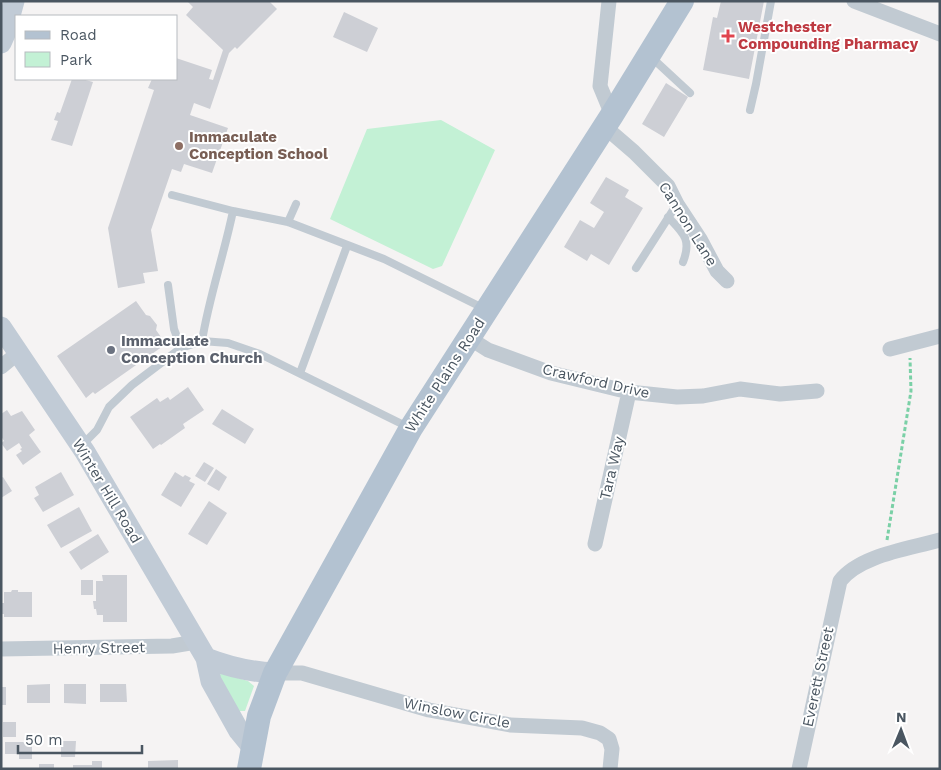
<svg xmlns="http://www.w3.org/2000/svg" width="941" height="770" font-family="'Work Sans',sans-serif">
  <style>
    .green { fill: #c3f1d5 }
    .building { fill: #cdcfd5 }
    .lines { fill: none; stroke-linecap: round; stroke-linejoin: round }
    .path { stroke: #7ad0a6; stroke-width: 3; stroke-dasharray: 4 2.5; stroke-linecap: butt }
    .lane { stroke: #c1cad2; stroke-width: 8 }
    .street { stroke: #c1cad2; stroke-width: 15 }
    .secondary { stroke: #c1cbd6; stroke-width: 21 }
    .primary { stroke: #b3c2d1; stroke-width: 24 }
    .health-dot { fill: #e0444e; stroke: #fff; stroke-width: 2 }
    .education-dot { fill: #8d6e63; stroke: #fff; stroke-width: 2 }
    .worship-dot { fill: #6b7280; stroke: #fff; stroke-width: 2 }
    .labels { text-anchor: middle; stroke-width: 4; stroke-linejoin: round; paint-order: stroke }
    .health-label { font-size: 15px; font-weight: bold; fill: #be3a42; stroke: #fff; text-anchor: start }
    .education-label { font-size: 15px; font-weight: bold; fill: #785e54; stroke: #fff; text-anchor: start }
    .street-label { font-size: 15px; fill: #4a5661; stroke: #fff }
    .worship-label { font-size: 15px; font-weight: bold; fill: #5b616d; stroke: #fff; text-anchor: start }
  </style>
  <rect width="100%" height="100%" fill="#f5f3f3"/>
  <path class="green" d="M441 120 495 150 442 266 433 269 330 219 367 129Z
    M221 673 248 681 254 686 245 711H237L218 679Z"/>
  <path class="building" d="M187 1H269L277 9 237 49 235 47 229 53 210 109 194 103 190 115 228 128 212 173 184 164 181 172 172 169 151 230 158 271 143 273 145 283 118 288 108 228 154 90 148 88 152 79H176V58L212 70 209 79 213 80 223 50 186 15 193 7Z
    M721 1H764L749 79 703 70 713 17 717 18Z
    M344 12 378 28 367 52 333 37Z
    M72 79H82L93 82 72 146 51 140 58 121 54 120 57 112 60 113Z
    M666 83 688 97 664 137 642 124Z
    M606 177 629 190 625 197 643 208 609 265 591 254 587 261 564 247 580 220 594 228 604 212 590 203Z
    M136 301 146 315 150 316 157 325 156 330 166 344 95 394 93 392 86 398 57 356Z
    M188 387 204 410 183 424 185 428 161 445 160 444 153 449 130 417 157 398 160 402 168 397 170 400Z
    M222 409 254 429 245 444 212 424Z
    M7 410 11 416 22 411 35 430 29 435 41 452 23 465 16 455 22 451 20 449 22 448 19 443 7 451 1 443 4 441 1 436V414Z
    M204 462 214 468 205 482 195 476Z
    M216 469 227 477 219 491 207 484Z
    M61 472 74 495 43 512 34 498 39 495 35 487Z
    M175 472 183 477 185 475 191 478 189 481 195 484 181 507 161 495Z
    M3 477 12 491 1 498V478Z
    M209 501 227 513 207 545 188 534Z
    M79 507 92 531 61 548 47 525Z
    M98 534 109 552 81 570 69 552Z
    M102 575H127V622H103V615H97L96 609H94L93 601H96V581H103Z
    M81 580H93V595H81Z
    M12 590H18V592H32V617H4V614H1V603H4V592H11Z
    M50 684V703H27V685Z
    M64 684H86V704L64 703Z
    M100 684H126L127 702H100Z
    M1 687H6V705H1Z
    M3 722H16V737H3Z
    M61 741H76L75 757H61Z
    M5 742H32V759H19V754H5Z
    M178 760V769H148V761Z
    M92 761H102V769H73V765H92Z
    M39 764H54V769H39Z"/>
  <g class="lines">
    <path class="path" d="M887 540 911 391 910 358"/>
    <path class="lane" d="M650 56 690 93
      M750 110 756 84 771 1
      M172 195 233 211 288 222 384 259 485 309
      M233 211C224 255 209 297 202 341L228 343 260 354 408 427
      M668 217C683 233 692 239 683 262
      M288 222 296 204
      M636 268 677 204
      M168 285 174 329 181 348
      M300 373 347 246
      M83 444 97 430 109 407 132 385 181 348 202 341"/>
    <path class="street" d="M609 1 600 86 612 115
      M854 1 940 34
      M605 127 634 152 668 186 677 204 700 239 717 271 727 281
      M469 338 488 350 551 373 629 392 677 397 703 396 740 389 780 394 817 391
      M890 349 940 336
      M1 367 18 353
      M595 544 629 392
      M1 649 172 646 196 642
      M275 673H302L429 710 510 725 582 728 600 733 609 739 612 749 610 769
      M799 769 840 581C860 555 909 549 940 540"/>
    <path class="secondary" d="M1 43 5 34 14 1
      M1 327 85 452 206 658 211 681 239 731 252 747
      M206 658C229 667 251 672 275 673"/>
    <path class="primary" d="M249 769 259 716 275 673 411 428 612 115 682 1"/>
  </g>
  <path class="health-dot" d="M725.5 28.5h5v5h5v5h-5v5h-5v-5h-5v-5h5z"/>
  <circle class="education-dot" cx="179" cy="146" r="5"/>
  <circle class="worship-dot" cx="111" cy="350" r="5"/>
  <g class="labels">
    <g class="health-label">
      <text x="738" y="32">Westchester<tspan x="738" dy="17">Compounding Pharmacy</tspan></text>
    </g>
    <g class="education-label">
      <text x="189" y="142">Immaculate<tspan x="189" dy="17">Conception School</tspan></text>
    </g>
    <g class="street-label">
      <text transform="translate(688 224) rotate(58)" y="5">Cannon Lane</text>
      <text transform="translate(445 375) rotate(-57)" y="5">White Plains Road</text>
      <text transform="translate(596 381) rotate(13)" y="5">Crawford Drive</text>
      <text transform="translate(612 468) rotate(-77)" y="5">Tara Way</text>
      <text transform="translate(107 491) rotate(59)" y="5">Winter Hill Road</text>
      <text transform="translate(99 648) rotate(-1)" y="5">Henry Street</text>
      <text transform="translate(818 677) rotate(-78)" y="5">Everett Street</text>
      <text transform="translate(457 713) rotate(11)" y="5">Winslow Circle</text>
    </g>
    <g class="worship-label">
      <text x="121" y="346">Immaculate<tspan x="121" dy="17">Conception Church</tspan></text>
    </g>
  </g>
  <rect width="941" height="770" fill="none" stroke="#4a5661" stroke-width="5"/>
  <rect x="15" y="15" width="162" height="65" fill="#ffffff" stroke="#b7bbc0"/>
  <rect x="25" y="31" width="25" height="8" fill="#b3c2d1" stroke="#b7bbc0"/>
  <text x="60" y="40" font-size="15" fill="#4a5661">Road</text>
  <rect x="25" y="52" width="25" height="15" fill="#c3f1d5" stroke="#b7bbc0"/>
  <text x="60" y="65" font-size="15" fill="#4a5661">Park</text>
  <g transform="translate(901 730) rotate(1)" stroke="#ffffff" stroke-width="4" paint-order="stroke">
  <path d="M0-4L9 19L0 12L-9 19Z" fill="#4a5661"/>
  <text y="-8" font-size="14" font-weight="bold" text-anchor="middle" fill="#4a5661">N</text>
  </g>
  <path d="M18 745v8h124v-8" fill="none" stroke="#4a5661" stroke-width="2.5"/>
  <text x="25" y="745" font-size="15" fill="#4a5661" stroke="#ffffff" stroke-width="4" paint-order="stroke">50 m</text>
</svg>
